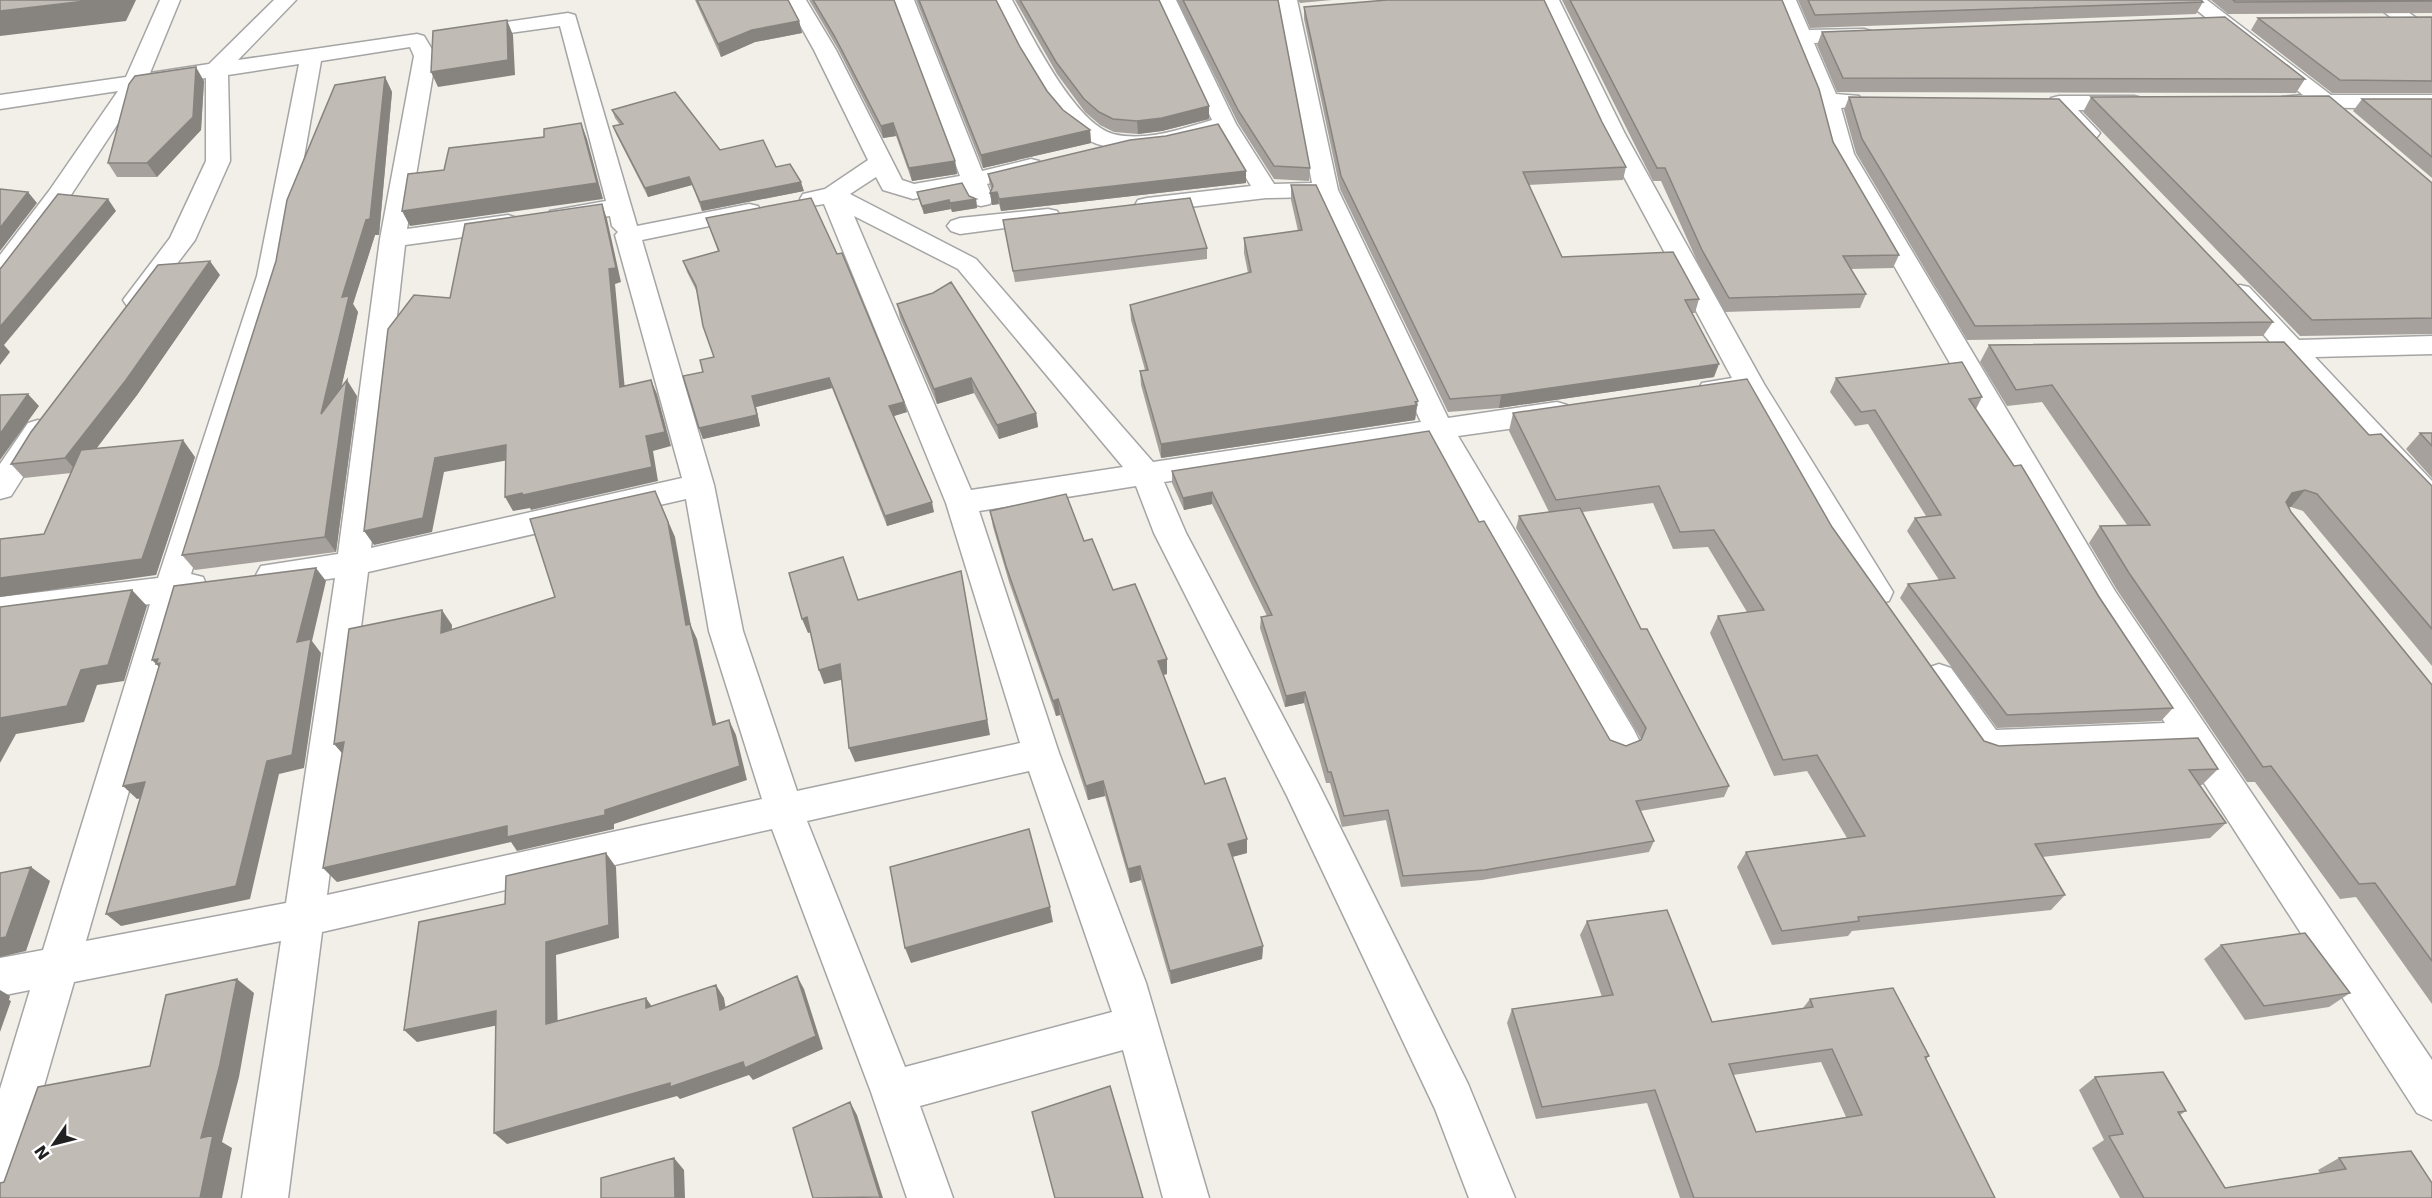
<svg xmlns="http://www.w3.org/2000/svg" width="2432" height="1198" font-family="'DejaVu Sans',sans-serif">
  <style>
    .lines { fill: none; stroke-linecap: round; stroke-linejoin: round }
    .minor-casing { stroke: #a5a5a5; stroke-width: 3 }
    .minor { fill: #fff; fill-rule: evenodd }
    .wall { fill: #a6a19c; fill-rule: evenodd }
    .shaded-wall { fill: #87837f }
    .building { fill: #c1bbb5; stroke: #87837f; stroke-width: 1.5; fill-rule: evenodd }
  </style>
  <rect width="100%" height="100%" fill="#f1efe8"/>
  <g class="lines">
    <defs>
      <path id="minor" d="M160 0H180L150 73 209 64 274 0H296L238 60 417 34 424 36 436 56 407 229 508 215 517 218 521 223 517 228 508 231 405 245 371 548 682 478 615 235 618 232 612 226 610 216 559 223 550 221 547 216 550 211 606 201 560 26 466 39 459 37 456 33 459 29 568 13 575 15 637 226 749 204 758 206 761 211 758 216 642 240 714 485 743 631 797 791 1020 743 946 503 824 204 812 206 803 204 800 199 803 194 825 189 868 160 814 50 786 0H806L836 50 902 180 914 184 960 176 894 0H914L982 171 1031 159 1039 161 1043 166 1039 171 987 184 993 199 990 204 981 206 972 204 965 189 913 199 883 190 876 177 850 194 976 259 1153 462 1421 422 1317 197 1266 198 1147 212 1138 210 1135 205 1138 200 1147 198 1251 186 1219 133C1190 141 1158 151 1128 150 1116 149 1099 146 1088 140 1050 120 1012 38 992 0H1012C1031 34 1074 123 1113 134 1145 142 1181 129 1212 120L1156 0H1176L1236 124 1274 184 1312 183 1277 0H1297L1338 190 1448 418 1557 402 1567 405 1572 412 1567 419 1557 422 1458 436 1634 730 1639 740 1634 750 1621 755 1608 750 1431 440 1164 482 1186 533 1316 779 1468 1084 1515 1198H1469L1435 1109 1287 796 1154 533 1136 486 979 511 1059 753 1146 983 1209 1198H1163L1123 1050 920 1106 953 1198H907L871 1092 772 829 322 932 288 1198H242L281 941 74 982 22 1162 16 1178 0 1184V1089L30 990 0 996V958L43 950 150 604 0 623V597L158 578 257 276 299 64 228 75 230 161 195 240 145 306 136 308 127 306 123 300 170 238 206 161V78L142 87 67 201 9 278 0 280V255L49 191 118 91 0 109V95L126 77ZM410 47 414 56 380 239 338 554 261 566 256 575 261 584 272 587 335 578 286 903 86 941 184 599 203 595 207 586 203 577 191 574 283 276 321 61ZM854 216 958 269 1123 467 971 490ZM686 499 709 631 762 799 327 895 368 572ZM1029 771 1112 1012 905 1067 807 821Z
        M1539 0H1559L1625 134 1764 384 1893 592 1889 601 1877 604 1865 601 1742 395 1712 399 1702 397 1698 390 1702 383 1732 378 1601 134Z
        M1776 0H1796L1809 30 1864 29 1871 31 1875 35 1871 39 1864 41 1814 43 1836 94 1859 96 1862 101 1859 106 1841 108 1854 154 2115 591 2432 1060V1120L2417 1113 2184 752 1987 760 1974 756 1927 688 1922 678 1927 668 1939 664 1951 668 1996 730 2165 723 2091 609 1830 154 1817 101Z
        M2184 0H2207L2331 95H2432V109L2282 107 2279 102 2282 97 2303 95Z
        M2368 0H2391L2432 29V45L2425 43Z
        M2059 96H2134L2142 98 2145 103 2142 108 2134 110H2078L2100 133 2096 138C2077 143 2058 118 2048 103L2051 98Z
        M1048 209 1057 211 1060 216 1057 221 960 234 951 231 947 226 951 221 960 218Z
        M2240 285 2249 287 2299 340 2432 336V354L2315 357 2432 481V511L2421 508 2284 358 2268 355 2264 349 2270 342 2227 293 2231 287Z
        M38 420 48 423 53 430 11 496 0 499V464L28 423Z"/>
    </defs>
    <use href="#minor" class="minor-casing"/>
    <use href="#minor" class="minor"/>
  </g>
  <path class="wall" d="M695 0H788L799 21 802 33 755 42 721 57Z
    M809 0H894L955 161 957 174 912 181 896 136 883 138 838 49Z
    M916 0H996L1020 47 1047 91 1063 110 1090 130 1091 143 983 168Z
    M1015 0H1159L1209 106V119L1162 131 1138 134 1114 132 1100 125 1085 112 1057 74Z
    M1177 0H1278L1310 168 1309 181 1274 179 1238 123Z
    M1298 0H1332L1300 3Z
    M1562 0H1782L1833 142 1899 255 1893 268 1850 269 1866 294 1860 308 1725 312 1698 263 1661 181H1653Z
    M1798 0H2201L2203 2 2196 14 1810 28Z
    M2211 0H2432V13L2228 14Z
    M1304 7 1602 122 1626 167 1623 180 1528 185 1562 257 1699 299 1695 313H1691L1714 377 1499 408 1448 412 1340 189 1304 19Z
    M2432 17V93H2332L2251 30 2258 18Z
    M1822 32 2305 79 2296 93 1837 92 1817 45Z
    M385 77 392 92 379 235H375L353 304 358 312 341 389 357 396 336 552 195 570 182 555Z
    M204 81 201 130 157 177H117L108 163Z
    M1849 97 2273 322 2263 336 1967 340 1856 153 1844 110Z
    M2091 97 2432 183V334L2300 336 2083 112Z
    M2362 99H2432V178L2353 111Z
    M612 110 720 150 776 167 804 191 702 211 692 185 648 197 616 134 613 126 620 125 615 118Z
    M1246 171V183L1001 211 999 204 992 205 990 193 992 190 990 186 988 174Z
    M1291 185 1418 401 1415 420 1161 458 1141 385 1140 371 1145 370 1131 320 1130 305 1248 273 1244 253V238L1298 231 1291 200Z
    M917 192 969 196 976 199 977 208 952 212 951 209 924 214 919 200Z
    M706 218 904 402 907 412 893 416 934 512 887 526 832 388 756 407 760 426 703 439 699 428 703 372 714 357 697 292 687 272 683 261 718 251Z
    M1003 220 1207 248V259L1015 282Z
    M220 275 137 395 96 448 195 457 156 575 44 534 71 473 24 478 11 464Z
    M897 304 1036 413 1038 427 999 439 974 393 937 404 900 318Z
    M1989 345 2369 435 2432 486V666L2303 511 2291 507H2289L2291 512 2432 685V1004L2356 897 2340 899 2255 782H2247L2117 590 2089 543 2100 526 2127 525 2042 402 2007 406 1980 362Z
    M1836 378 1982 397 1976 409 2173 708 2161 721 1997 728 1900 598 1908 584 1939 580 1907 531 1915 518 1926 516 1868 424 1855 426 1830 392Z
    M1513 413 1832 527 1984 741 1999 746 2218 769 2202 785H2199L2226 823 2210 838 2042 857 2065 895 2051 910 1852 931 1848 936 1772 945 1737 867 1746 852 1847 838 1807 771 1774 776 1710 633 1718 616 1747 612 1708 547 1673 549 1653 503 1583 512 1641 629 1729 786 1724 797 1640 811 1654 841 1649 852 1482 880 1401 887 1386 820 1342 827 1330 783H1326L1304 703 1285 707 1260 628 1261 617 1267 616 1212 504 1184 510 1172 483V471L1479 522 1610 740 1626 746 1641 740V739L1516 528 1519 516 1549 512 1509 431Z
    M2420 433H2432V478L2406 449Z
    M990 511 1084 541 1113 590 1167 674 1163 675 1205 784 1247 853 1232 857 1263 946 1262 959 1171 984 1141 880 1130 883 1105 796 1088 800 1060 715 1056 716 1009 582 993 527Z
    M1587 921 1712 1022 1803 1008 1810 999 1929 1056 1926 1059 1995 1198H1680L1647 1103 1536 1119 1507 1023 1512 1009 1602 997 1580 935ZM1821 1062 1846 1117 1756 1132 1733 1075Z
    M2221 945 2350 993 2329 1007 2245 1020 2204 959Z
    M2095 1077 2186 1111 2180 1115 2225 1188 2320 1173 2318 1170 2339 1158 2432 1198H2120L2092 1148 2104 1140 2079 1090Z"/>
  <path class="shaded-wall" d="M94 0H136L126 21 0 36V11Z
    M507 20 513 35 515 75 438 87 431 72Z
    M799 21 802 33 755 42 721 57 718 44 752 30Z
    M196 67 204 81 201 130 157 177 147 163Z
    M385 77 392 92 379 235H375L353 304 358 312 332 429 321 414 342 297Z
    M1209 106V119L1162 131 1138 134 1137 121Z
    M581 123 587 139 603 199 410 226 402 211Z
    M893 123 896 136 883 138 881 126Z
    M1090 130 1091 143 983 168 981 155Z
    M955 161 957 174 912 181 909 168Z
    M1246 171V183L1001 211 999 199Z
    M689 177 692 185 648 197 645 188Z
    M801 182 804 191 702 211 700 202Z
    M28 192 37 203 0 251V228Z
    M997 192 999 204 992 205 990 193Z
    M108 199 116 211 4 345 10 352 0 365V327Z
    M976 199 977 208 952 212 950 203Z
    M949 200 951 209 924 214 922 206Z
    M602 204 607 219 621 282 615 284 626 401 620 387Z
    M210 261 220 275 137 395 78 473 65 458Z
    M1719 364 1714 377 1499 408 1501 395Z
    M829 378 832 388 756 407 760 426 703 439 699 428 752 396Z
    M971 378 974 393 937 404 934 389Z
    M347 380 357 396 336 552 325 537Z
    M651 380 657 394 671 446 653 451 658 481 531 510 530 508 513 511 505 497 646 436Z
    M28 394 39 406 0 460V434Z
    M904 402 907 412 891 417 889 406Z
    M1417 405 1415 420 1161 458V444Z
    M1036 413 1038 427 999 439 997 425Z
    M183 440 195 457 156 575 0 597V578Z
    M506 445 514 459 444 472 432 532 374 545 364 531 435 458Z
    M2305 490 2291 507 2278 510 2292 493Z
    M655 491 675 537 691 626 697 639 720 740 713 725 686 625Z
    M1212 492V504L1184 510 1183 498Z
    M932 502 934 512 887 526 885 516Z
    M316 568 326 581 312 641 321 653 304 768 279 774 250 899 121 926 106 914 267 761Z
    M961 571 990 735 855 762 849 748Z
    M132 590 147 606 124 681 97 685 84 722 16 734 0 763V718L81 670Z
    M442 610 452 625 451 648 441 633Z
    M807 617 812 632 808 633 802 619Z
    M158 659 169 677 152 660Z
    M1167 659V674L1159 676 1158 661Z
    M840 664 845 679 824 684 819 670Z
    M1305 692 1304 703 1285 707 1286 696Z
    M1058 699 1060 715 1056 716 1053 701Z
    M729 720 736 735 747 780 614 824V829L517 851 511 842 337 882 323 868 507 826 605 810Z
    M344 742 347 759 334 744Z
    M1103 781 1105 796 1088 800 1086 786Z
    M145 782 159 795 137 799 123 786Z
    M1247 839V853L1228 858V844Z
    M606 853 616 867 619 938 556 955 558 1037 546 1024V942Z
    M1140 866 1141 880 1130 883 1128 869Z
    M31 867 50 881 26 951 0 957V938Z
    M1050 907 1053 922 911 963 905 948Z
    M1263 946 1262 959 1171 984 1170 971Z
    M797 976 804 989 823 1049 753 1080 749 1075 680 1099 677 1096 507 1144 494 1133Z
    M237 979 254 993 239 1077 222 1142 232 1148 222 1198H200L201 1138Z
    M716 985 724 998 728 1022 720 1010Z
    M0 990 10 996 9 1000 11 1001 0 1032Z
    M646 998 655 1011 646 1008Z
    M496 1011 508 1023 417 1042 404 1030Z
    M850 1102 857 1115 883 1198H879Z
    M674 1158 684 1170 685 1198H675Z"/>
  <path class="building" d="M0 0H94L0 11Z
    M697 0H788L799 21 752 30 718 44Z
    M813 0H894L955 161 909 168 893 123 881 126 835 37Z
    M919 0H996L1020 47 1047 91 1063 110 1090 130 981 155Z
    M1020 0H1159L1209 106 1162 118 1137 121 1113 119 1099 112 1084 99 1056 62Z
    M1183 0H1278L1310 168 1274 166 1238 110Z
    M1387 0H1544L1602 122 1626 167 1523 172 1562 257 1673 252 1699 299 1685 300 1719 364 1501 395 1450 399 1341 176 1304 7Z
    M1570 0H1782L1819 89 1833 142 1899 255 1843 256 1866 294 1729 298 1702 250 1665 168H1657Z
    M1808 0H2201L2203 2 1815 15Z
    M2233 0H2432V1L2235 2Z
    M2225 17 2305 79 1843 78 1822 32Z
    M2432 17V81L2340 80 2258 18Z
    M507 20 508 60 431 72 433 31Z
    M196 67 193 117 147 163H108L129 84 135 76Z
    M385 77 370 219 366 220 342 297 349 296 321 414 347 380 325 537 182 555 276 261 287 200 335 85Z
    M675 92 720 150 763 140 776 167 790 164 801 182 700 202 689 177 645 188 613 126 623 124 612 110Z
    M2329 96 2432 183V318L2312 320 2091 97Z
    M1849 97 2059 99 2273 322 1975 326 1862 139Z
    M2362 99H2432V157Z
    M581 123 597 183 402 211 408 174 444 170 449 148 544 137V129Z
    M1218 124 1246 171 999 199 997 192 990 193 993 186 988 174 1130 140 1166 136Z
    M962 183 969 196 976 199 950 203 949 200 922 206 917 192Z
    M1291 185H1316L1418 401 1415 402 1417 405 1161 444 1140 371 1148 370 1130 305 1251 272 1244 238 1302 230Z
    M0 189 28 192 0 228Z
    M58 194 108 199 0 327V268H1Z
    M811 198 837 254 842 253 904 402 889 406 932 502 885 516 829 378 752 396 757 415 699 428 683 376 703 372 700 360 714 357 703 326 696 286 683 261 719 251 706 218Z
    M1190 198 1207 248 1013 271 1003 220Z
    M602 204 616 268 609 269 620 387 651 380 665 432 646 436 652 467 523 495 522 493 505 497 506 445 435 458 423 518 364 531 388 329 414 295 450 298 465 224Z
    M210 261 126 380 65 458 11 464 31 432 158 265Z
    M951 282 1036 413 997 425 971 378 934 389 897 304 933 293Z
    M2284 342 2369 435 2381 434 2432 486V629L2317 494 2305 490 2292 493 2286 502 2291 512 2432 685V961L2375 883 2359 884 2271 766 2263 767 2129 573 2100 526 2150 525 2052 385 2016 390 1989 345Z
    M1962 362 1982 397 1969 399 2014 466 2021 465 2030 480 2099 597 2173 708 2007 715 1908 584 1955 578 1915 518 1941 515 1875 410 1861 412 1836 378Z
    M1747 379 1832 527 1984 741 1999 746 2198 738 2218 769 2189 770 2226 823 2035 844 2065 895 1858 917 1859 921 1782 931 1746 852 1865 836 1817 755 1783 760 1718 616 1764 610 1714 530 1680 532 1659 486 1556 500 1513 413Z
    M28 394 0 434V395Z
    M1429 431 1479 522 1484 521 1610 740 1626 746 1641 740 1646 728 1519 516 1580 508 1641 629H1647L1729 786 1636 801 1654 841 1485 870 1403 876 1388 810 1344 816 1331 772H1328L1305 692 1286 696 1261 617 1272 615 1212 492 1183 498 1172 471Z
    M2420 433H2432V446Z
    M183 440 142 559 0 578V539L44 534 81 450Z
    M655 491 668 522 686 625 690 624 713 725 729 720 740 766 605 810V815L507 837V826L323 868 344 742 334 744 349 629 442 610 441 633 555 597 530 519Z
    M1066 494 1084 541 1092 539 1113 590 1135 584 1167 659 1158 661 1205 784 1225 778 1247 839 1228 844 1263 946 1170 971 1140 866 1128 869 1103 781 1086 786 1058 699 1053 701 1006 566 990 511Z
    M843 557 858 600 961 571 987 720 849 748 840 664 819 670 807 617 802 619 789 573Z
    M316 568 297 642 311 639 292 755 267 761 236 886 106 914 145 782 123 786 160 663 156 664 158 659 152 660 174 586Z
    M132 590 108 665 81 670 67 706 0 718V607Z
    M1029 829 1050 907 905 948 890 867Z
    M606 853 609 925 546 942V1024L646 998V1008L716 985 720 1010 797 976 816 1036 745 1068 743 1062 670 1087V1083L494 1133 496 1011 404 1030 419 922 505 904 506 876Z
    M31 867 6 937 0 938V873Z
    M1667 910 1712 1022 1813 1007 1810 999 1893 988 1929 1056 1925 1057 1995 1198H1694L1655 1090 1542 1107 1512 1009 1613 995 1587 921ZM1832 1049 1862 1115 1756 1132 1729 1064Z
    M2305 933 2350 993 2264 1006 2221 945Z
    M237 979 220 1064 201 1138 213 1135 200 1198H0V1183L4 1182 38 1087 150 1066 166 995Z
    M2163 1072 2186 1111 2178 1112 2225 1188 2346 1169 2339 1158 2411 1151 2432 1183V1198H2144L2109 1136 2123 1134 2095 1077Z
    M1110 1086 1143 1198H1055L1032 1112Z
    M850 1102 880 1197 813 1198 793 1128Z
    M674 1158 675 1198H601V1178Z"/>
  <g transform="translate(54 1144) rotate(235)" stroke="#ffffff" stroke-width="4.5" paint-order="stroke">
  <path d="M0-4.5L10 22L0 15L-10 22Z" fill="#212121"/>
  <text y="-9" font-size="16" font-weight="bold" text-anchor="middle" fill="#212121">N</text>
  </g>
</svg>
